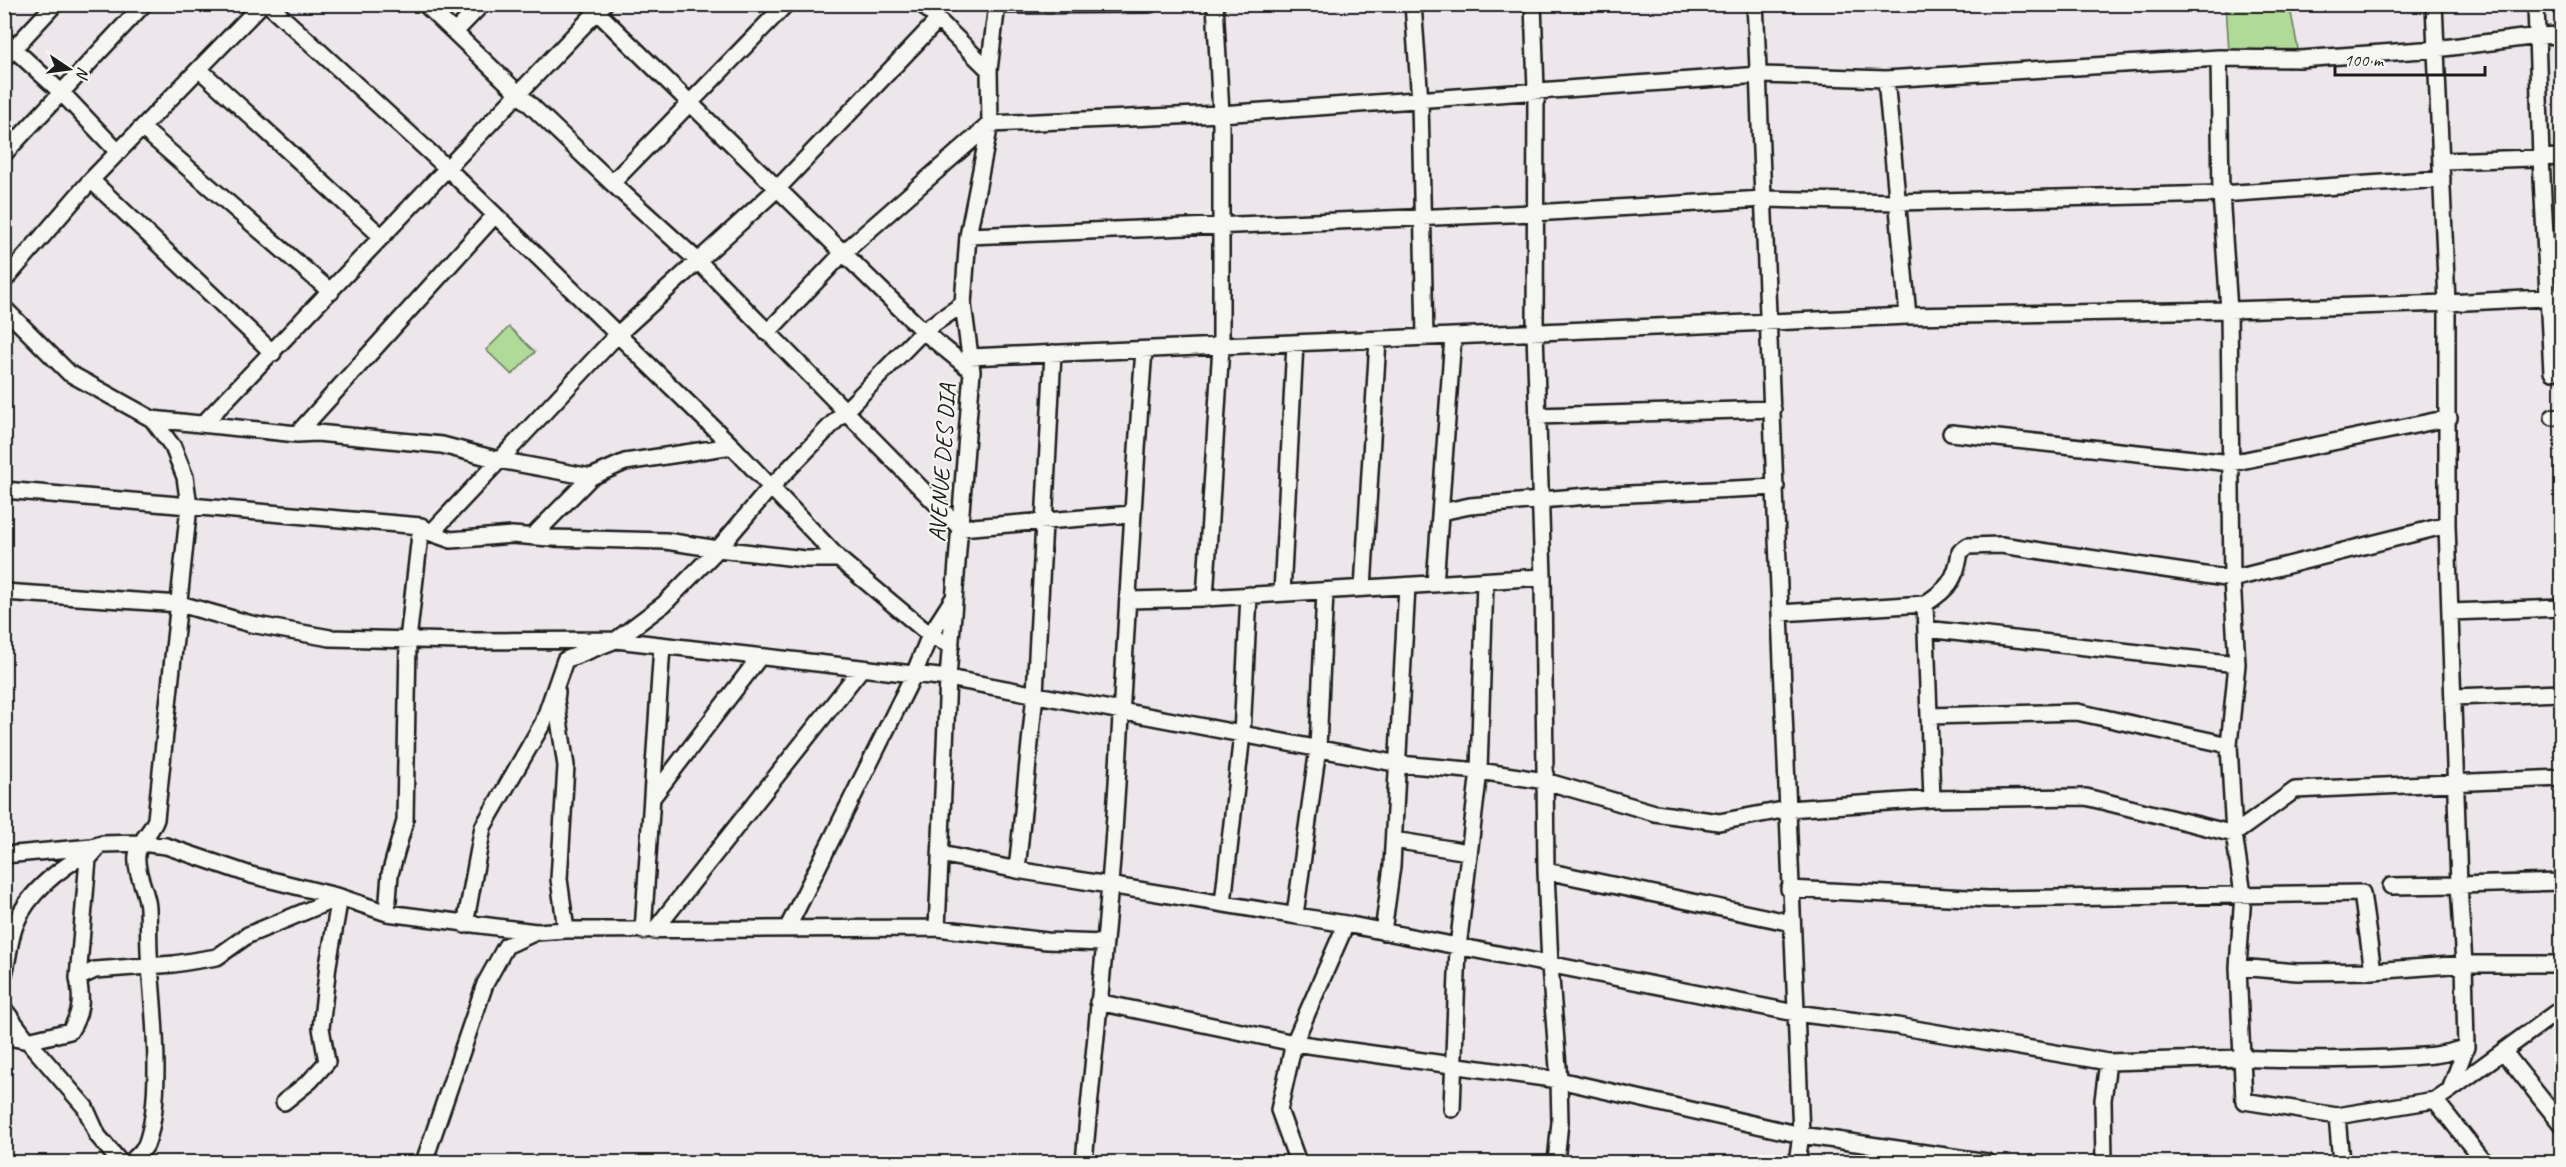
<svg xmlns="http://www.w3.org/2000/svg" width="2566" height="1167" font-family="Caveat,sans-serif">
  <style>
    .green { fill: #b0da98; stroke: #667b5a; stroke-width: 1.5 }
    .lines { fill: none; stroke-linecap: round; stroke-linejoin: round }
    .minor-casing { stroke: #1c1c1c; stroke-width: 20 }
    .minor { stroke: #f6f6f2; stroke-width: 15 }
    .labels { text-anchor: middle; stroke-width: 4.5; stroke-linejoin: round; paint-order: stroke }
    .street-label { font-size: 24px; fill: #1c1c1c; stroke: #f6f6f2 }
  </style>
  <rect width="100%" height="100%" fill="#ede6eb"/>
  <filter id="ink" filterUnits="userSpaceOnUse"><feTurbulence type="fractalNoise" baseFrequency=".0167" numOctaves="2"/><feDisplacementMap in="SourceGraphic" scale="12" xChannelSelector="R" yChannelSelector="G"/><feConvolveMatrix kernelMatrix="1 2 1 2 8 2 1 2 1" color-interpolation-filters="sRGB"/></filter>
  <g filter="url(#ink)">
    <path class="green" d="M2226 5H2275L2276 12 2291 13 2300 59 2229 51Z
      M509 327 535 352 512 375 486 350Z"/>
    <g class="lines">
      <defs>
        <path id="minor" d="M268 4 447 168 732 446 839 559 930 635 951 646
          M425 4 612 183 699 262 960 528 1132 514
          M922 4 989 70
          M1413 4 1420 101 1425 338
          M1533 4 1536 90 1535 332 1543 577 1546 871 1550 966 1559 1080 1560 1122 1556 1162
          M1755 4C1759 75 1760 145 1764 215 1779 521 1786 828 1801 1135L1797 1162
          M2434 4 2447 303V525L2459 885 2562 882
          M2536 4 2541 158 2552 372
          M997 5 1150 4
          M455 32 482 4
          M4 40 62 93 118 152
          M4 59 55 4
          M199 69 382 237
          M1886 79 1908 316
          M142 128 331 292
          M4 154 144 4
          M2442 161 2562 157
          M91 180 273 353
          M612 183 786 4
          M968 236 1534 213 1763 199 1897 202 2221 194 2442 179
          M4 281 91 180 262 4
          M963 304 923 331 972 371
          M4 308 69 373 152 419 173 447 185 477 189 506 156 819C152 832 139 840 137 855 135 874 147 890 148 908 149 928 148 948 150 967 154 1015 163 1101 146 1145 143 1151 136 1157 131 1162
          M767 333 843 253 990 124 1221 114 1760 75 1886 79 2219 58 2300 59 2436 49 2538 36 2562 35
          M970 357 1908 316 2229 310 2447 303 2562 297
          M1537 416 1773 409
          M2553 417H2562
          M152 419 297 434 317 433 442 445 499 460 591 477 625 462 732 446
          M203 424 604 4
          M1951 433 2231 463 2449 418
          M297 434 495 215
          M4 490 421 526 431 533 617 335 777 189 937 21
          M1441 512 1470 506 1588 496 1776 487
          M431 533 451 540 512 535 550 538 666 541 718 549 805 559H839
          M532 537 591 477
          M1435 584 1453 337
          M1363 588 1378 340
          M4 592 180 604 251 624 330 638 460 641 616 640 948 678 1399 764 1479 771 1545 781 1655 813 1719 822 1788 809 1932 799 2086 797 2234 834 2295 790 2562 778
          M1282 593 1295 344
          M1205 598 1221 346V114L1215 4
          M1129 600 1205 598 1543 577
          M1925 604C1948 589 1956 580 1960 552L1968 546 2001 545 2232 579 2447 525
          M2450 612 2562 608
          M1780 613 1925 604 1932 799
          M1926 629 2237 664
          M557 692 556 700 566 766 559 879 566 930
          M2453 697 2562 693
          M1929 716 2077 712 2229 745
          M652 798 759 658
          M1394 840 1468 852
          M941 854 1017 870 1346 924 1795 1013 1897 1026 2108 1062
          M4 855 92 847 102 844 141 843 166 846 251 875 340 897 387 913 536 932 566 930 937 928 1047 941 1103 943
          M1017 870 1035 694 1053 353
          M1546 871 1792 923
          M2391 886 2459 885 2464 964H2562
          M1789 889 1988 899 2362 893 2373 971 2464 964 2466 1047C2441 1057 2416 1056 2389 1058 2340 1060 2292 1061 2242 1058L2244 1101 2337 1116 2341 1162
          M1223 903 1242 734 1249 595
          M387 913 390 874 405 821 408 640 421 526
          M1295 915 1318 748 1325 591
          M465 925 483 827 543 723 565 660 616 640 664 604 718 549 770 488 923 331 589 4
          M937 928 948 678 972 371 963 304 968 236 990 124 989 70 997 4
          M787 929 914 674 930 635 953 599
          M643 931 662 646
          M654 931 861 669
          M1383 932 1392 866 1407 586
          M2238 967 2297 972 2373 971
          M4 974C9 957 9 939 16 923 30 889 63 866 94 849
          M78 978 88 859 96 850
          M1098 1002 1294 1043 1559 1080 1801 1135 1987 1162
          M4 1009 28 1041 85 1107 98 1136 120 1162
          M4 1036 28 1041 70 1031C82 1012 82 999 78 978L95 970 174 964 217 957 248 935 340 897
          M2504 1052 2562 1125
          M2450 1090 2562 1008
          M2435 1100 2484 1162
          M284 1102 310 1081 327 1062 321 1028 328 965 340 897
          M1452 1109 1458 947 1479 771 1485 581
          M2337 1116 2435 1100 2450 1090 2466 1047
          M424 1162 485 984 506 946 536 932
          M1084 1162C1094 1047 1108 931 1115 815 1125 660 1132 505 1144 350
          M1298 1162 1279 1110 1294 1043 1346 924
          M2104 1162 2103 1100 2108 1062 2242 1058 2238 967 2243 894 2234 834 2229 745 2237 664 2232 579 2229 310 2221 194 2219 58"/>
      </defs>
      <use href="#minor" class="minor-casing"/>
      <use href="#minor" class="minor"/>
    </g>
  </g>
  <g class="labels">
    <g class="street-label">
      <text transform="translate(942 463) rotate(-86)" y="8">AVENUE DES DIA</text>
    </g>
  </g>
  <rect width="2566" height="1167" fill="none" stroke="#f6f6f2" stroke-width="24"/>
  <rect x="12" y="12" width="2542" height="1143" fill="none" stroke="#1c1c1c" stroke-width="2" filter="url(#ink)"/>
  <g transform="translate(69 69) rotate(103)" stroke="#f6f6f2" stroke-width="4.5" paint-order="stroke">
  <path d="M0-4.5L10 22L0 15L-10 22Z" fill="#1c1c1c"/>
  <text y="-9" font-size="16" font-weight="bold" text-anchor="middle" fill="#1c1c1c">N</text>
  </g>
  <path d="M2335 66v9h150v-9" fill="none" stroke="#1c1c1c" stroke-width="3"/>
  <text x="2344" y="66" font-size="18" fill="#1c1c1c" stroke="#f6f6f2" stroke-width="4.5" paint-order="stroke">100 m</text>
</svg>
